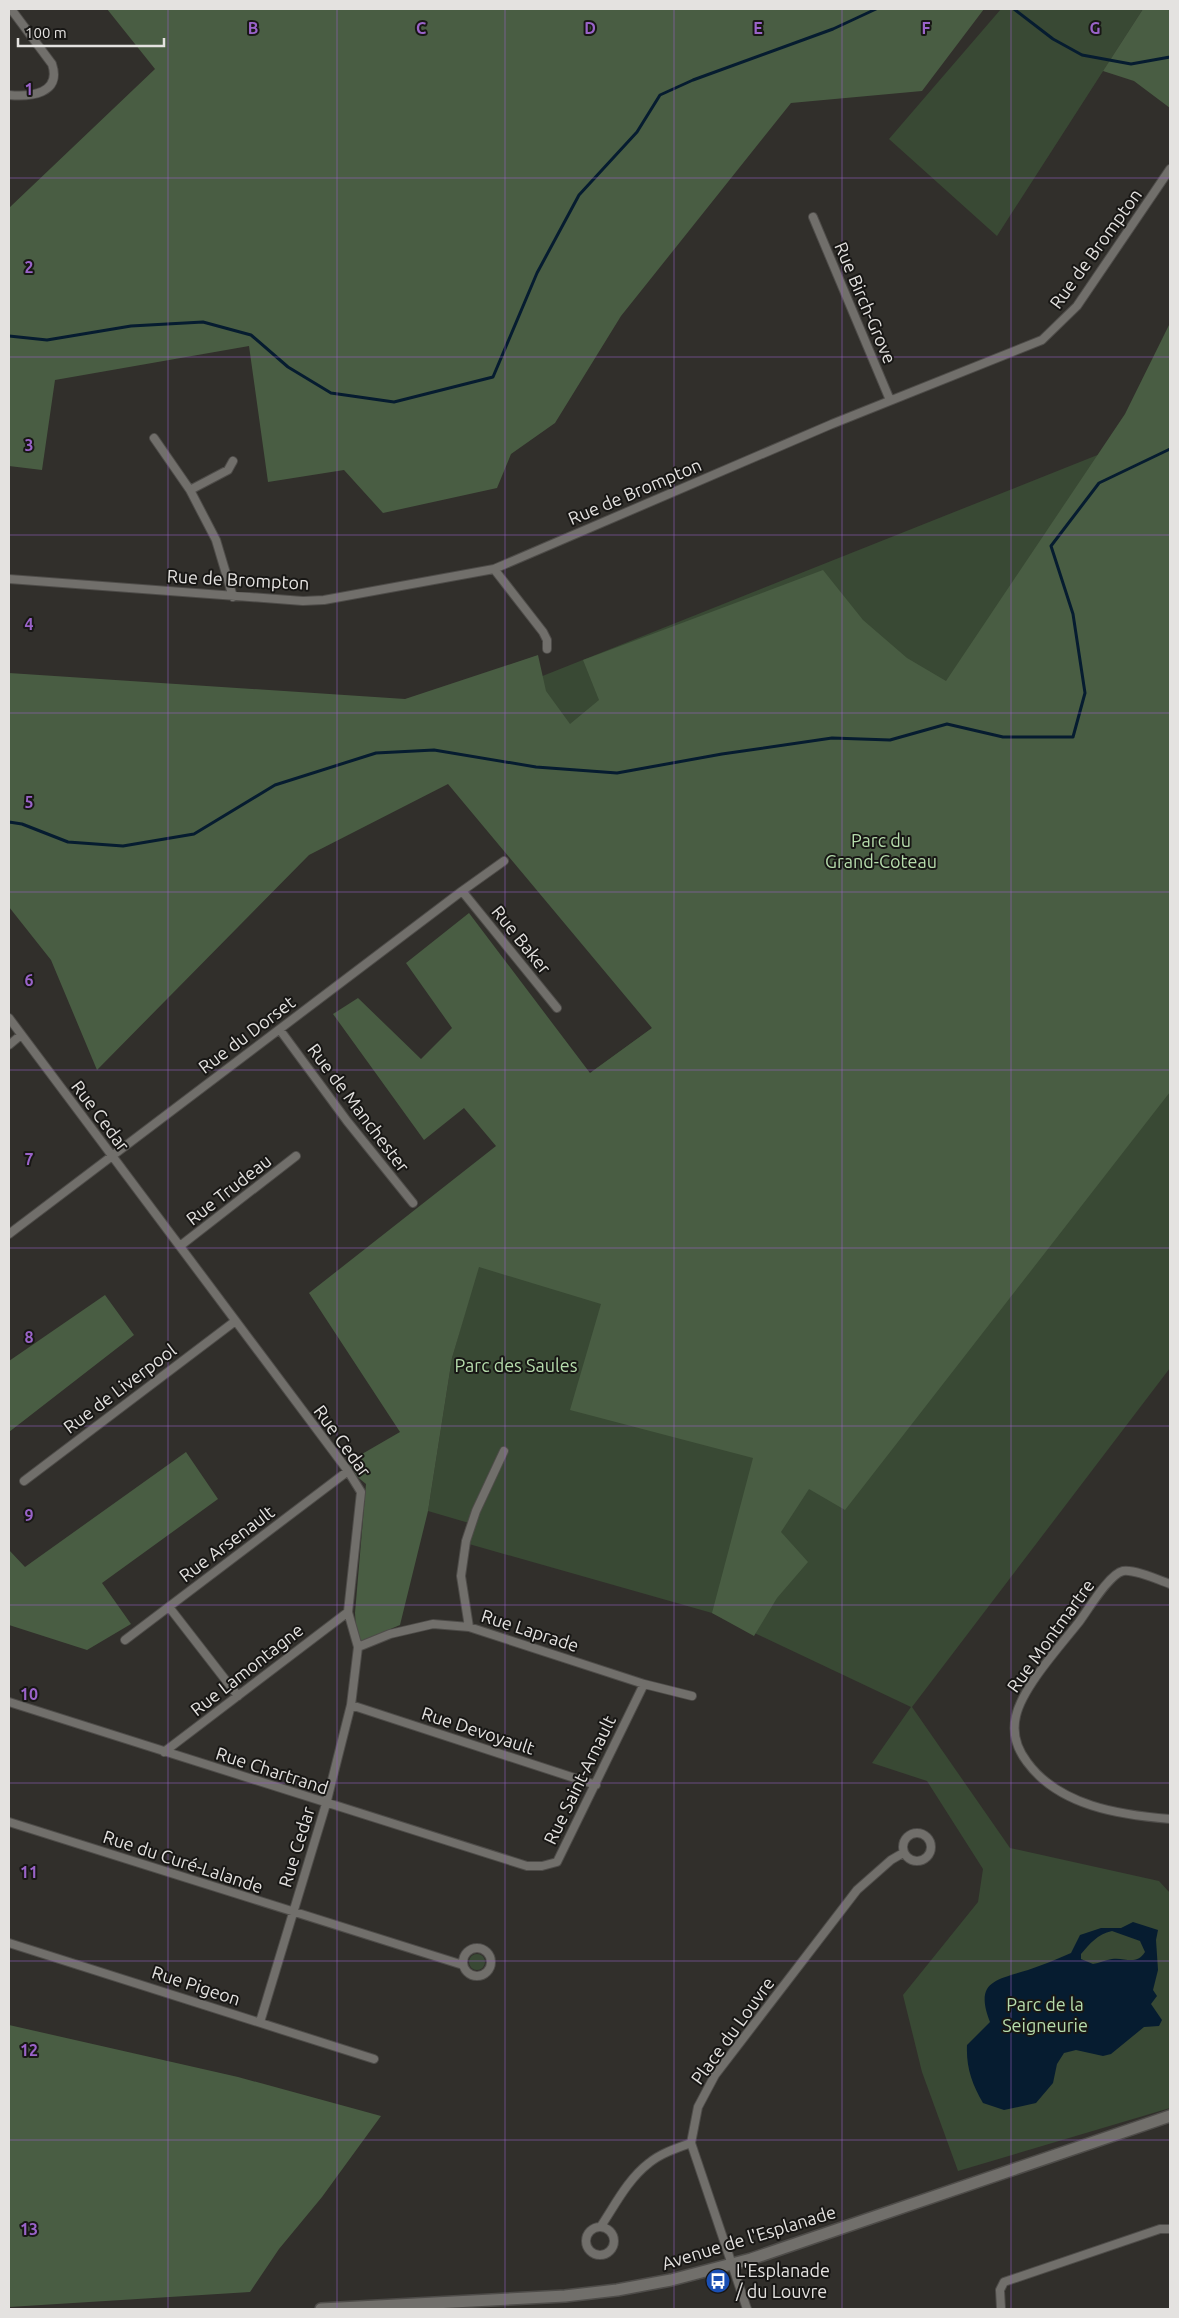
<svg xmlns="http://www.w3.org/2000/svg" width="1179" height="2318" font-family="Ubuntu,sans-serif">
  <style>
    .green { fill: #394934 }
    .forest { fill: #495d43 }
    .water { fill: #061c30; fill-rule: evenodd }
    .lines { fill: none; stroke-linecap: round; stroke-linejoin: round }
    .stream { stroke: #061c30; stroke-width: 3 }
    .street-casing { stroke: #4e4c49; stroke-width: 10 }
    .secondary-casing { stroke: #4e4c49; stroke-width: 14 }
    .street { stroke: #716f6b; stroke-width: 8 }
    .secondary { stroke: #716f6b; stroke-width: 11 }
    .grid { fill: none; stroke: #9a63c9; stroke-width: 1; stroke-opacity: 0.55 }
    .labels { text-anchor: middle; stroke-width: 4; stroke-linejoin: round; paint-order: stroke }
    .street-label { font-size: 18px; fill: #e4e2e0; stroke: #181715 }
    .park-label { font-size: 18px; fill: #b6dcac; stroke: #181715 }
    .poi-label { font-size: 18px; fill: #e4e2e0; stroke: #181715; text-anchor: start }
    .grid-label { font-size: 16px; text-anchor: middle; font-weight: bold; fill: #9a63c9; stroke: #181715; stroke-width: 4; stroke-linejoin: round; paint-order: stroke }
  </style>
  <rect width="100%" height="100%" fill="#312f2b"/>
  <path class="green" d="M1001 9H1143L997 236 889 139Z
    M1170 342V1368L912 1707 1010 1848 1159 1881 1170 1893V2108L958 2171 922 2072 903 1995 978 1902 983 1869 927 1781 872 1763 911 1707 712 1613 469 1544V1523L428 1511 452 1358 478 1267 590 1073 652 1028 442 716 1115 448Z
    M469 1962a8 8 0 1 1 16 0a8 8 0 1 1-16 0Z"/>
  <path class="forest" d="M107 9H984L922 91 791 103 621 316 555 423 511 454 497 488 383 513 344 470 268 482 249 346 55 380 42 470 9 466V208L155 69Z
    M1143 9H1170V108L1134 81 1103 71Z
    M1170 323V1092L845 1510 809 1489 781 1532 808 1562 777 1598 754 1636 712 1613 753 1458 570 1410 601 1304 479 1267 452 1358 428 1511 400 1625 357 1643 355 1613 366 1484 343 1465 400 1432 309 1293 496 1146 464 1108 424 1140 333 1014 358 998 421 1059 452 1028 406 963 469 913 590 1073 652 1028 448 784 309 855 97 1070 51 960 9 907V673L405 699 538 655 546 691 570 724 599 700 583 660 823 570 863 620 907 658 946 681 1125 414Z
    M105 1295 134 1335 9 1432V1361Z
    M186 1452 218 1499 102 1583 131 1624 87 1650 9 1625V1550L25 1567Z
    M9 2025 238 2077 381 2116 322 2197 279 2249 250 2292 9 2307Z"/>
  <path class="water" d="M1133 1922 1158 1930 1156 1940 1158 1970 1153 1990 1157 1996 1151 2004 1162 2020 1159 2026 1144 2027 1111 2054 1103 2056 1076 2050 1064 2053 1057 2064 1053 2083 1036 2103 1004 2110 983 2103C972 2084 966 2067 967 2045L990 2022C974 1981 996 1980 1028 1970 1043 1965 1057 1959 1071 1953L1080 1935 1101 1928H1121ZM1112 1931 1140 1941 1145 1952C1136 1966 1125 1957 1112 1959 1106 1960 1099 1963 1093 1964L1081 1959V1954C1090 1944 1097 1934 1112 1931Z"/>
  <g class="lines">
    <path class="stream" d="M1014 9 1053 39 1082 55 1131 64 1170 57
      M9 336 47 340 131 326 203 322 251 335 288 367 331 393 394 402 493 377 537 273 579 195 637 132 660 95 693 80 833 29 876 9
      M9 822 22 824 68 842 123 846 194 834 275 785 376 753 434 750 536 767 617 773 722 754 832 738 890 740 947 724 1003 737H1073L1085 693 1073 614 1051 546 1099 483 1170 449"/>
    <defs>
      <path id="street" d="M9 95C30 97 62 94 52 64L11 9
        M813 217 890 400
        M154 438 190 490 216 540 233 597
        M190 490 228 470 233 461
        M494 569 543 632 547 640V649
        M9 579 303 601 324 600 494 569 832 424 1042 340 1077 306 1170 169
        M462 891 557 1008
        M9 1018 348 1471 361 1492 348 1612 358 1647 351 1705 326 1804 260 2022
        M280 1030 347 1121 413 1203
        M9 1045 21 1035
        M9 1234 462 891 504 861
        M180 1246 296 1156
        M24 1481 234 1322
        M1170 1584C1159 1580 1134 1569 1123 1571 1109 1574 1088 1610 1079 1622 1060 1646 1022 1688 1016 1716 1012 1733 1017 1749 1027 1762 1059 1806 1120 1815 1170 1819
        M169 1607 238 1696
        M469 1627 461 1576 466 1541 476 1511 504 1451
        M125 1640 348 1471
        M358 1647 390 1634 433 1624 469 1627 644 1684 692 1696
        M9 1702 527 1866H542L557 1862 644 1684
        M351 1705 596 1785
        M164 1752 348 1612
        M9 1822 463 1965
        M903 1847a14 14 0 1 1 28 0a14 14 0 1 1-28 0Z
        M9 1943 374 2059
        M463 1962a14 14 0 1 1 28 0a14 14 0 1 1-28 0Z
        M601 2226C615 2205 628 2179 649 2163 661 2153 677 2148 691 2143
        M586 2241a14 14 0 1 1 28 0a14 14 0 1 1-28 0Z
        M747 2309 691 2143 698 2107 715 2075 857 1890 891 1860 903 1853
        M1001 2309 1000 2290 1004 2282 1160 2229H1170"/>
      <path id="secondary" d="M321 2309 565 2296 617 2290 671 2280 751 2259 1170 2116"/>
    </defs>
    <use href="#street" class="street-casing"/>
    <use href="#secondary" class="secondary-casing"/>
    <use href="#street" class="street"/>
    <use href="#secondary" class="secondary"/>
  </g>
  <path class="grid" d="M168 9V2309M337 9V2309M505 9V2309M674 9V2309M842 9V2309M1011 9V2309M9 178H1170M9 357H1170M9 535H1170M9 713H1170M9 892H1170M9 1070H1170M9 1248H1170M9 1426H1170M9 1605H1170M9 1783H1170M9 1961H1170M9 2140H1170"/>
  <defs>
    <symbol id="bus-disc" viewBox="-11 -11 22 22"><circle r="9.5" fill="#1a4fb4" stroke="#181715"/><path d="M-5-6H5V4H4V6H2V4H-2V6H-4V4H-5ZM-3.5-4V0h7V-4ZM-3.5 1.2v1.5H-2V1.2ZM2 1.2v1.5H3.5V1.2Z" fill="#fff"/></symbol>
  </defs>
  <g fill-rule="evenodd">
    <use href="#bus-disc" x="704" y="2267" width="28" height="28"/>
  </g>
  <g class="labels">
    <g class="street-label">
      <text transform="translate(1096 249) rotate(-54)" y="6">Rue de Brompton</text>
      <text transform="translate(865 303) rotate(67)" y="6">Rue Birch-Grove</text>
      <text transform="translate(635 492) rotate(-23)" y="6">Rue de Brompton</text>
      <text transform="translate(238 580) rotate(3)" y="6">Rue de Brompton</text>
      <text transform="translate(521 940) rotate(51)" y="6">Rue Baker</text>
      <text transform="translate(247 1035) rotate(-37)" y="6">Rue du Dorset</text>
      <text transform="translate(358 1108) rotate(53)" y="6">Rue de Manchester</text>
      <text transform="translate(100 1116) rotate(53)" y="6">Rue Cedar</text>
      <text transform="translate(229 1190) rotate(-38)" y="6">Rue Trudeau</text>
      <text transform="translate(120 1389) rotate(-37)" y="6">Rue de Liverpool</text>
      <text transform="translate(342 1441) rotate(54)" y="6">Rue Cedar</text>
      <text transform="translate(227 1544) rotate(-37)" y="6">Rue Arsenault</text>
      <text transform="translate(530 1631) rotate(18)" y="6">Rue Laprade</text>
      <text transform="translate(1051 1636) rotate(-54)" y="6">Rue Montmartre</text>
      <text transform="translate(247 1670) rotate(-38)" y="6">Rue Lamontagne</text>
      <text transform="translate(478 1731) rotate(18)" y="6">Rue Devoyault</text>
      <text transform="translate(272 1771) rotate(18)" y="6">Rue Chartrand</text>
      <text transform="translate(580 1780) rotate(-64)" y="6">Rue Saint-Arnault</text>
      <text transform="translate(297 1847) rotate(-73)" y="6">Rue Cedar</text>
      <text transform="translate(183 1862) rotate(18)" y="6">Rue du Curé-Lalande</text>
      <text transform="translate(196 1986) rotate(18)" y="6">Rue Pigeon</text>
      <text transform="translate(733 2031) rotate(-54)" y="6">Place du Louvre</text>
      <text transform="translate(749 2238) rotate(-17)" y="6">Avenue de l'Esplanade</text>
    </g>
    <g class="park-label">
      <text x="881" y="847">Parc du<tspan x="881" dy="21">Grand-Coteau</tspan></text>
      <text x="516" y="1372">Parc des Saules</text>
      <text x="1045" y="2011">Parc de la<tspan x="1045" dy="21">Seigneurie</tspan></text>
    </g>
    <g class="poi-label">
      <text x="736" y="2277">L'Esplanade<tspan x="736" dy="21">/ du Louvre</tspan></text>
    </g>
  </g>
  <g class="grid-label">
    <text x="253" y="34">B</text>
    <text x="421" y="34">C</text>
    <text x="590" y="34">D</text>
    <text x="758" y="34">E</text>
    <text x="926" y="34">F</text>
    <text x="1095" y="34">G</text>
    <text x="29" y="95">1</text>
    <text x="29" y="273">2</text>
    <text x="29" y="451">3</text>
    <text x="29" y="630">4</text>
    <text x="29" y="808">5</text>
    <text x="29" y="986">6</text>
    <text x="29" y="1165">7</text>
    <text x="29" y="1343">8</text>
    <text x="29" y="1521">9</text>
    <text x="29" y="1700">10</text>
    <text x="29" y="1878">11</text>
    <text x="29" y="2056">12</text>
    <text x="29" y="2235">13</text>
  </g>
  <rect width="1179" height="2318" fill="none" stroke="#e4e2e0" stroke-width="20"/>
  <path d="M18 38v8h146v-8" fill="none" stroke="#e4e2e0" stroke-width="2.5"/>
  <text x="25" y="38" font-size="15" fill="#e4e2e0" stroke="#181715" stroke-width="4" paint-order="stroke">100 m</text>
</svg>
